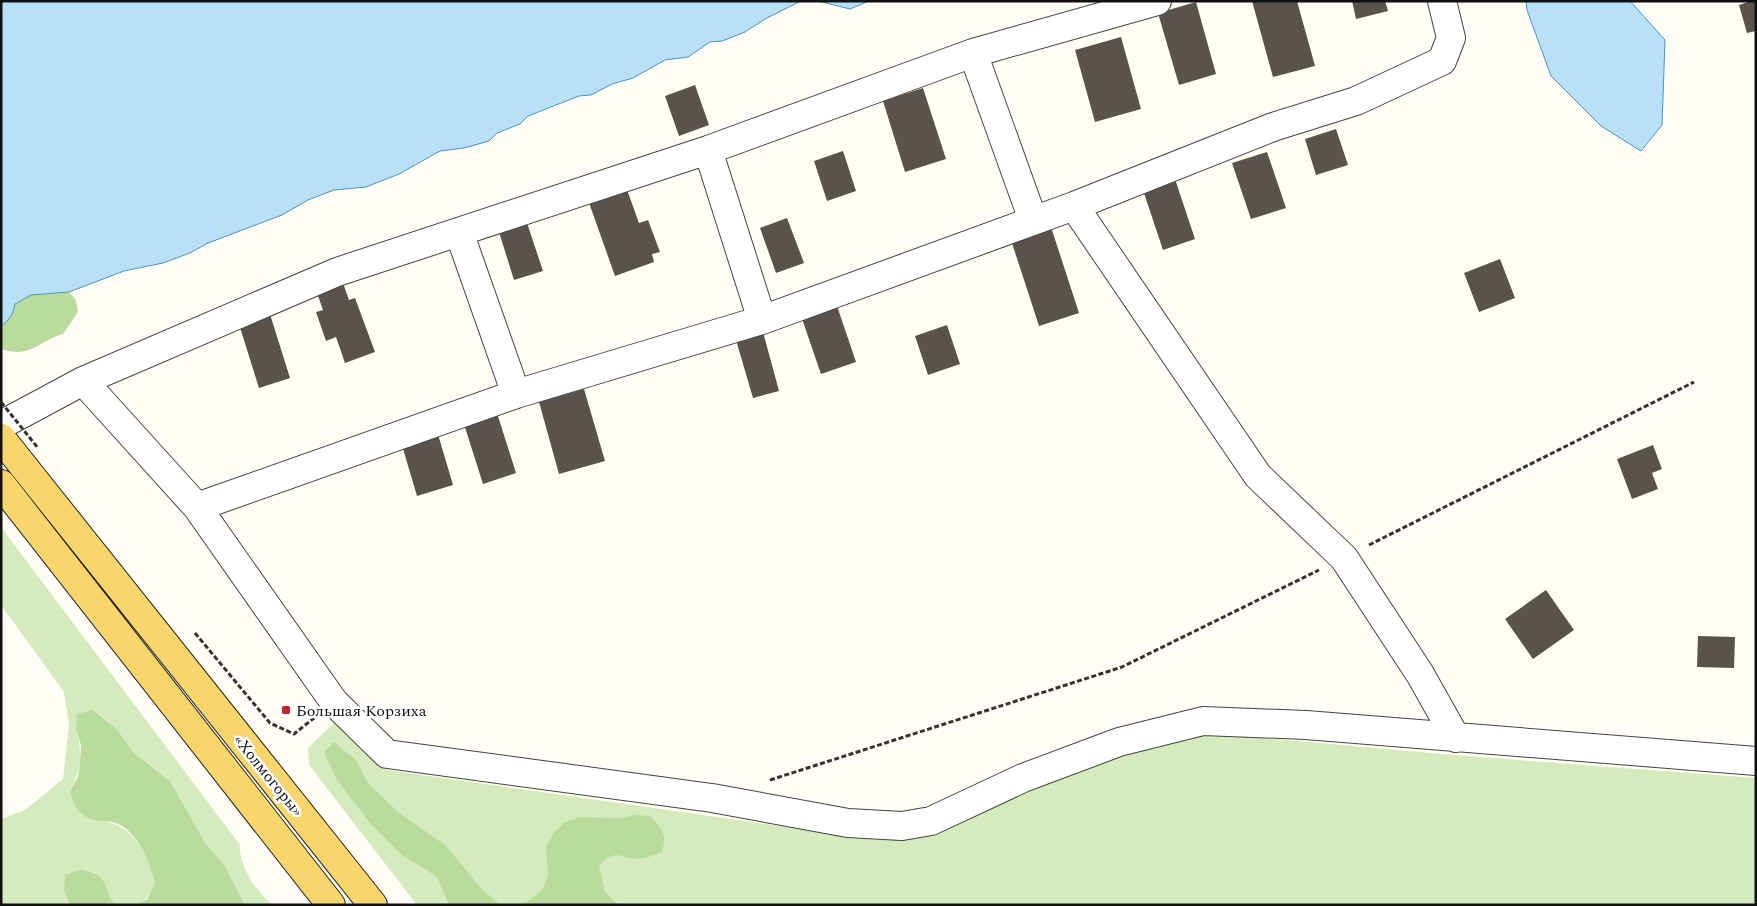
<svg xmlns="http://www.w3.org/2000/svg" width="1757" height="906" font-family="Spectral,serif">
  <style>
    .green { fill: #d5ebbd }
    .forest { fill: #b9dc9c }
    .water { fill: #b9e0f7; stroke: #3f96cf }
    .building { fill: #5a524d }
    .lines { fill: none; stroke-linecap: round; stroke-linejoin: round }
    .minor-casing { stroke: #444; stroke-width: 30 }
    .major-casing { stroke: #222; stroke-width: 30 }
    .path { stroke: #333; stroke-width: 3; stroke-dasharray: 5 2.5; stroke-linecap: butt }
    .minor { stroke: #fff; stroke-width: 28 }
    .major { stroke: #f9d66b; stroke-width: 28 }
    .path-bridge { stroke: #333; stroke-width: 3; stroke-dasharray: 5 2.5; stroke-linecap: butt }
    .poi-dot { fill: #c4262e; stroke: #fff; stroke-width: 2 }
    .labels { text-anchor: middle; stroke-width: 5; stroke-linejoin: round; paint-order: stroke }
    .poi-label { font-size: 16px; fill: #111; stroke: #fff; text-anchor: start }
    .street-label { font-size: 16px; fill: #111; stroke: #fff }
  </style>
  <rect width="100%" height="100%" fill="#fffdf5"/>
  <path class="green" d="M1 527 240 845C238 865 257 893 273 905H245L225 866 206 844 170 781 134 753 117 729 92 710 76 730C83 752 81 771 70 791L98 821C132 822 148 853 155 883 144 906 139 905 115 905 105 891 108 884 94 872L64 891 70 905H1V819L25 810 63 779 69 725 64 692 1 605Z
    M337 720 387 770 849 836 1126 748 1210 733 1452 755 1756 778V905H417L309 765 308 748Z"/>
  <path class="forest" d="M69 292 76 300 78 312 63 334C38 341 31 359 1 349V326C11 320 9 311 16 303 27 290 53 293 69 292Z
    M92 710 117 729 134 753 170 781 206 844 225 866 245 905H136L147 899 155 883C150 862 136 827 112 822 108 821 104 822 100 821 81 819 74 808 70 791L78 777 80 761 81 745 76 730 77 714Z
    M334 742 356 760 368 783 398 812 445 845 481 888 500 905H449L437 877 402 855 371 824 337 780 324 752Z
    M635 815 650 816C663 829 667 834 662 852 654 855 647 858 639 859 619 859 617 847 599 866L605 892 619 905H517L530 900 542 890 548 876 546 846 554 833 564 823 578 817 621 818Z
    M80 870C110 874 101 885 115 905H70L64 891 65 875Z"/>
  <path class="water" d="M1 1H801L765 19 745 32 722 41 710 42 688 57 665 60 633 78 612 84 591 95 579 96 528 116 520 124 497 133 489 141 464 148 440 151 399 174 366 187 334 190 308 200 282 215 208 243 190 253 163 263 124 271 69 292 31 295 15 304C13 314 10 320 1 326Z
    M818 1H869L850 9Z
    M1526 1H1630L1665 40 1662 125 1641 151 1601 126 1551 76 1527 10Z"/>
  <path class="building" d="M1252 1H1297L1315 66 1273 77Z
    M1352 1H1385L1388 11 1356 19Z
    M1751 1H1756V31L1747 33 1739 5Z
    M1196 2 1216 74 1179 85 1158 13Z
    M1121 37 1141 109 1095 122 1075 50Z
    M695 85 709 125 679 136 665 96Z
    M923 88 946 159 905 172 883 101Z
    M1336 129 1348 165 1316 175 1305 139Z
    M843 151 856 191 827 201 814 161Z
    M1267 152 1286 208 1251 219 1232 163Z
    M1175 179 1195 239 1163 250 1143 190Z
    M626 187 639 223 648 220 660 252 652 254 654 262 615 276 588 200Z
    M787 218 804 263 776 273 760 228Z
    M527 223 543 271 514 280 499 232Z
    M1051 227 1079 313 1039 326 1011 240Z
    M1500 259 1515 298 1479 312 1464 273Z
    M343 283 349 300 355 298 375 352 345 363 336 337 326 341 316 312 323 310 317 293Z
    M835 300 856 362 821 374 800 313Z
    M269 311 290 378 259 388 238 321Z
    M947 325 960 364 928 375 915 336Z
    M763 332 779 391 753 398 736 340Z
    M584 389 605 461 559 474 539 402Z
    M496 410 516 473 483 484 463 421Z
    M437 431 453 485 417 496 401 442Z
    M1653 445 1662 469 1652 473 1658 489 1632 499 1617 459Z
    M1546 590 1574 630 1533 659 1505 619Z
    M1698 636 1735 637 1734 668 1697 667Z"/>
  <g class="lines">
    <defs>
      <path id="minor" d="M973 53 1033 220
        M708 150 762 320
        M1074 206 1258 476 1344 558 1420 674 1456 738
        M459 232 516 394
        M83 381 337 272 708 150 973 53 1157 1
        M1 425 83 381 197 507 334 702 387 754 712 798 848 823 902 826 931 821 1023 778 1119 742 1203 721 1306 725 1756 761
        M197 507 516 394 762 320 1074 206 1273 127 1356 101 1442 61 1451 38 1442 1"/>
      <path id="major" d="M1 438 373 905
        M1 484 331 905"/>
    </defs>
    <use href="#minor" class="minor-casing"/>
    <use href="#major" class="major-casing"/>
    <path class="path" d="M1369 545 1694 382
      M195 633 270 723 294 734 314 718
      M770 780 1122 667 1319 570"/>
    <use href="#minor" class="minor"/>
    <use href="#major" class="major"/>
    <path class="path-bridge" d="M1 402 38 448"/>
  </g>
  <rect class="poi-dot" x="281" y="705" width="10" height="10" rx="2.5"/>
  <g class="labels">
    <g class="poi-label">
      <text x="296" y="716">Большая Корзиха</text>
    </g>
    <g class="street-label">
      <text transform="translate(269 775) rotate(51)" y="6">«Холмогоры»</text>
    </g>
  </g>
  <rect width="1757" height="906" fill="none" stroke="#111111" stroke-width="5"/>
</svg>
